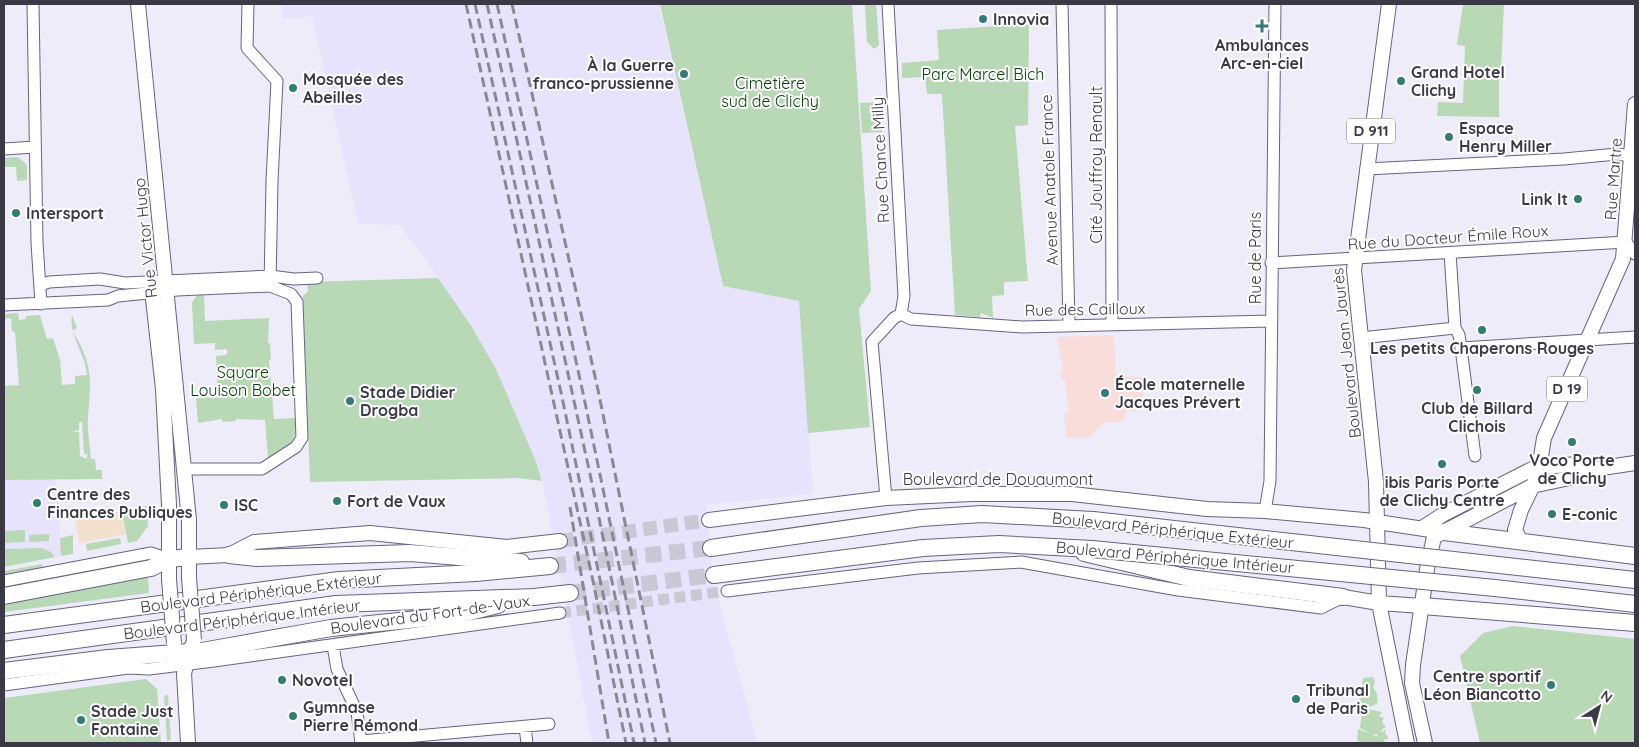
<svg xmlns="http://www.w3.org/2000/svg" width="1639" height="747" font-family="Quicksand,sans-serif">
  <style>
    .built { fill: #e8e3fc }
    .industrial { fill: #f3e1d0 }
    .education { fill: #f8dddb }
    .green { fill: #b8d8b6; fill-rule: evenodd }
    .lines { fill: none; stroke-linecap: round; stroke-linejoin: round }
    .minor-tunnel { stroke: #cbc8d6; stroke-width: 11; stroke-dasharray: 11 5.5; stroke-linecap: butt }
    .major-tunnel { stroke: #cbc8d6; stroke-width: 14; stroke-dasharray: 14 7; stroke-linecap: butt }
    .highway-tunnel { stroke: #cbc8d6; stroke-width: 16; stroke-dasharray: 16 8; stroke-linecap: butt }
    .minor-casing { stroke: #686280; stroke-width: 13 }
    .major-casing { stroke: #686280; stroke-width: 16 }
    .highway-casing { stroke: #686280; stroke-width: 18 }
    .minor { stroke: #fff; stroke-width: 11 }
    .major { stroke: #fff; stroke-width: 14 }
    .highway { stroke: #fff; stroke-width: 16 }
    .rail { stroke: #8a8895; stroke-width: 3; stroke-dasharray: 10 5; stroke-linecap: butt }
    .major-bridge-casing { stroke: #686280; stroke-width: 16; stroke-linecap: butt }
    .highway-bridge-casing { stroke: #686280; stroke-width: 18; stroke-linecap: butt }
    .major-bridge { stroke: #fff; stroke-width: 14 }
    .highway-bridge { stroke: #fff; stroke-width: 16 }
    .poi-dot { fill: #337b75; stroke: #fff; stroke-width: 2 }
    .labels { text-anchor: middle; stroke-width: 4; stroke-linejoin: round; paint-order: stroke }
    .shield { fill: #fff; stroke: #76747e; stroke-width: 1 }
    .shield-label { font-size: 15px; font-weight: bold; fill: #3b3946 }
    .poi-label { font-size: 16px; font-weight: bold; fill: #3b3946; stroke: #fff; text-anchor: start }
    .park-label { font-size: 16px; fill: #06400a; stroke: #fff }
    .street-label { font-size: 16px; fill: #3b3946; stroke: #fff }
  </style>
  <rect width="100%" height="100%" fill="#efecfa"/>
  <path class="built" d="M282 4H659L723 286 799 301 813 494 707 505 713 580 758 743H592L543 484 535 459 496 369 479 338 419 250 399 225 358 224 312 16 282 20Z
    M4 478 55 479 59 503 61 556 4 567Z"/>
  <path class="industrial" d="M122 511 127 534 79 543 75 520Z"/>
  <path class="education" d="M1114 335 1116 376 1142 377 1143 401H1136V411L1126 412 1124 421 1103 423 1089 438H1067L1064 413 1069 412 1065 379H1061L1060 371 1063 370 1057 337Z"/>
  <path class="green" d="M660 4H852L871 291 859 309 870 427 808 433 799 301 723 286Z
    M865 4H876L879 45 874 49 867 42Z
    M1463 4H1504L1501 70 1499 71V117L1437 116 1438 102 1463 103 1465 46 1457 45Z
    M1029 24 1028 125 1015 126 1028 281 1004 282V295L992 296 993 318 981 313 980 317 955 315 942 94H927L925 77 902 78V63L939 60 937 30Z
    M880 102 882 132 862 133 860 103Z
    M18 157 27 165V180L17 181 16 167H4V158Z
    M438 278 472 327 496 369 535 459 542 481 518 478 310 482 303 296 308 291 307 282Z
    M204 295 205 321 269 318 268 343H270L271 360H269L274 419 296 418C297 447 290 444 268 458L265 420 236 419V421L223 422 222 419 198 423 196 398 218 397 216 356 227 355V349L215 350V343L194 344 192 303 196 296Z
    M18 313 19 320 26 319V316L40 315 47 339 53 338 60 360 62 385 75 384V376L87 375C86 355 68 335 72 315L77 328 73 330 74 334C93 363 91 383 88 416 87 430 90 445 91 459H95L96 470H102V479L4 480V386L19 385 15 332 12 331 11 318 4 319V314ZM79 422H82L84 454H87V459L80 456 79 432H72L79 430Z
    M147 506 148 526 137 541 128 543 122 511Z
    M25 530V542L4 543V531Z
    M49 534V541L29 542V535Z
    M73 535V554L61 556 60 538Z
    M120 538 121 544 87 551 86 544Z
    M42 548 51 552 55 557 4 567V549Z
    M42 564 43 568 4 575V571Z
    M148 577 149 593 4 612V603Z
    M1513 626 1635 639V743H1480L1460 656 1483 633Z
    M1373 677 1375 682 1373 687C1376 693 1379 694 1377 704L1364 709 1358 708 1362 687H1364L1362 685 1363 678Z
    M146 679 157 689 161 743H4V698Z
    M168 695 171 740 167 741 164 696Z
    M1367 709 1382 712 1379 716 1384 718 1382 722 1386 727 1382 729 1381 733 1386 729 1385 733 1388 737 1387 740 1384 739V741L1388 743H1356L1359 740H1357L1358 729 1383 739 1377 737V734L1372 735 1360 728 1362 711 1366 712Z"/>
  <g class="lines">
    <path class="minor-tunnel" d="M560 613 727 591"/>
    <path class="major-tunnel" d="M560 541 709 520"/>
    <path class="highway-tunnel" d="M550 566 711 548
      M570 593 714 575"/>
    <defs>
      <path id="minor" d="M33 4 37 243 41 304
        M888 4 904 296 901 314
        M1062 4 1069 326
        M1111 4 1112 325
        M4 149 35 147
        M1366 169 1564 159 1617 154 1632 156
        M1450 253 1455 328 1459 335 1461 348
        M1271 263 1626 242 1635 254
        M40 285 49 282 100 279 125 283 270 276 294 279 317 278
        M4 305 108 300 118 296 177 290 270 286
        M901 314 911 319 1022 327 1271 321
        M1361 338 1455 328
        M1475 456 1461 348 1635 337
        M184 469H262L296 447 302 438 297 302 291 294 270 286 272 181 277 81 247 48 248 4
        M886 498 872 342 894 318 901 314
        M1265 511 1270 481 1275 4
        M4 581 151 553 169 559
        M727 591 918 568 1021 562 1178 590 1321 608 1343 597
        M333 646 337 669 357 712 361 743
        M4 685 128 668 149 669 214 661 560 613
        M525 727 527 743
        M361 741 549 724"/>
      <path id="major" d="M138 4 189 520V578
        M1389 4 1354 270 1376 482 1379 603 1407 743
        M151 281 163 389 169 505V579
        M709 520 886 498 972 494H1072L1207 509 1265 511 1364 520 1444 532
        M1422 528 1444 514 1534 468 1577 464 1595 469
        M1521 542 1515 530 1521 510 1538 475 1544 438 1623 259 1635 104
        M189 557 229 555 254 542 370 533 507 547 560 541
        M1343 597 1379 603 1422 606
        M188 743 184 673 193 643
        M1425 743 1412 683 1413 665 1427 569 1434 537 1532 486 1579 476 1595 469 1635 463"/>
      <path id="highway" d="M1444 532 1635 556
        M711 548 921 518 982 514 1093 520
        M1084 553 1189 578 1343 597
        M229 555 257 558 410 553 521 562
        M714 575 923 548 999 544 1092 549
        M4 596 151 568 169 559 189 557
        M1422 606 1635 623
        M4 625 339 580 476 573 550 566
        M4 650 336 604 534 597 570 593
        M4 671 108 658 202 651 331 628 457 615 498 605"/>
    </defs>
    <use href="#minor" class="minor-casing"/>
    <use href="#major" class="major-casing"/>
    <use href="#highway" class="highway-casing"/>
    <use href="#minor" class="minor"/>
    <use href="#major" class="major"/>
    <use href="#highway" class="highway"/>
    <path class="rail" d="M466 4 593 581 626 743
      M475 4 562 397 634 743
      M487 4 590 474 645 743
      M497 4 583 393 656 743
      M512 4 598 390 670 743
      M570 507 609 743"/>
    <defs>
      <path id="major-bridge" d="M189 578 194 640
        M169 579 174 643"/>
      <path id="highway-bridge" d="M1093 520 1635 580
        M1092 549 1495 588 1635 604"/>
    </defs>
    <use href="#major-bridge" class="major-bridge-casing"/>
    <use href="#highway-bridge" class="highway-bridge-casing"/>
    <use href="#major-bridge" class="major-bridge"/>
    <use href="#highway-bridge" class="highway-bridge"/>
  </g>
  <g class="poi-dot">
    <circle cx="983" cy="19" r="5"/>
    <path d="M1259.5 18.5h5v5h5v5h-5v5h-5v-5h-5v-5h5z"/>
    <circle cx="684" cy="74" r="5"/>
    <circle cx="1401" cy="81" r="5"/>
    <circle cx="293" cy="88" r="5"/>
    <circle cx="1449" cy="137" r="5"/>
    <circle cx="1578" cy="199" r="5"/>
    <circle cx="16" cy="213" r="5"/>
    <circle cx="1482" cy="330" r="5"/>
    <circle cx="1477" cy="390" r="5"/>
    <circle cx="1105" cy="393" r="5"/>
    <circle cx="350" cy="401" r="5"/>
    <circle cx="1572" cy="442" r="5"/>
    <circle cx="1442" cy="464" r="5"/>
    <circle cx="337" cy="501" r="5"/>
    <circle cx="37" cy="503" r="5"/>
    <circle cx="224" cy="505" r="5"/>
    <circle cx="1552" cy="514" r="5"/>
    <circle cx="282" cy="680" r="5"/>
    <circle cx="1551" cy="685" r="5"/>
    <circle cx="1296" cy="699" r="5"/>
    <circle cx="293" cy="716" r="5"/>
    <circle cx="81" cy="720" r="5"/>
  </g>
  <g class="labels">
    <g class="shield">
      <rect x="1347" y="118.5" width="48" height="25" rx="4"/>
      <rect x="1547" y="376.5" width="40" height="25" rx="4"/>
    </g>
    <g class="shield-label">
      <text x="1371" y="136">D 911</text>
      <text x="1567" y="394">D 19</text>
    </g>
    <g class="poi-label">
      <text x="993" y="25">Innovia</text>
      <text x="1262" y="51" text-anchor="middle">Ambulances<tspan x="1262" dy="18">Arc-en-ciel</tspan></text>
      <text x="674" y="71" text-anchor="end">À la Guerre<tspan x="674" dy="18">franco-prussienne</tspan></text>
      <text x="1411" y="78">Grand Hotel<tspan x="1411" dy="18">Clichy</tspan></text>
      <text x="303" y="85">Mosquée des<tspan x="303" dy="18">Abeilles</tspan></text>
      <text x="1459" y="134">Espace<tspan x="1459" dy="18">Henry Miller</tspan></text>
      <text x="1568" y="205" text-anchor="end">Link It</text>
      <text x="26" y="219">Intersport</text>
      <text x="1482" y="354" text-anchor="middle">Les petits Chaperons Rouges</text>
      <text x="1115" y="390">École maternelle<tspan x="1115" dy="18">Jacques Prévert</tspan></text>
      <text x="360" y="398">Stade Didier<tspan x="360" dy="18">Drogba</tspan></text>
      <text x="1477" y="414" text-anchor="middle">Club de Billard<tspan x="1477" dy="18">Clichois</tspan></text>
      <text x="1572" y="466" text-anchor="middle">Voco Porte<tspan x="1572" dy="18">de Clichy</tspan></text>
      <text x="1442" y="488" text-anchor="middle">ibis Paris Porte<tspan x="1442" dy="18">de Clichy Centre</tspan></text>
      <text x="47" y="500">Centre des<tspan x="47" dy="18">Finances Publiques</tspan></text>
      <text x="347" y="507">Fort de Vaux</text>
      <text x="234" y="511">ISC</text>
      <text x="1562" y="520">E-conic</text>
      <text x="1541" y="682" text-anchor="end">Centre sportif<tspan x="1541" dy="18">Léon Biancotto</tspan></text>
      <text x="292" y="686">Novotel</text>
      <text x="1306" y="696">Tribunal<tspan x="1306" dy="18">de Paris</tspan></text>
      <text x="303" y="713">Gymnase<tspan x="303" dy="18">Pierre Rémond</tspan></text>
      <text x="91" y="717">Stade Just<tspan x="91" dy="18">Fontaine</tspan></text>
    </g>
    <g class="park-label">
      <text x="983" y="80">Parc Marcel Bich</text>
      <text x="770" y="89">Cimetière<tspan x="770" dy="18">sud de Clichy</tspan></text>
      <text x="243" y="378">Square<tspan x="243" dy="18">Louison Bobet</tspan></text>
    </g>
    <g class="street-label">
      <text transform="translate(880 160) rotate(-93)" y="6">Rue Chance Milly</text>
      <text transform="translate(1096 165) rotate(-90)" y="6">Cité Jouffroy Renault</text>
      <text transform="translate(1613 179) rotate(-86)" y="6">Rue Martre</text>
      <text transform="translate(1049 180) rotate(-92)" y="6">Avenue Anatole France</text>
      <text transform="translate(1448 237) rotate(-4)" y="6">Rue du Docteur Émile Roux</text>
      <text transform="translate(145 238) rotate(-96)" y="6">Rue Victor Hugo</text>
      <text transform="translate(1255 258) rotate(-90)" y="6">Rue de Paris</text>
      <text transform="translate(1085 309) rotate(-1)" y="6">Rue des Cailloux</text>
      <text transform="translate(1346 353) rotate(-96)" y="6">Boulevard Jean Jaurès</text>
      <text x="998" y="485">Boulevard de Douaumont</text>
      <text transform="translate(1173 530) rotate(6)" y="6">Boulevard Périphérique Extérieur</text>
      <text transform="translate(1175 557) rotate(5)" y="6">Boulevard Périphérique Intérieur</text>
      <text transform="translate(261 592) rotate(-7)" y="6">Boulevard Périphérique Extérieur</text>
      <text transform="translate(430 614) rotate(-8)" y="6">Boulevard du Fort-de-Vaux</text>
      <text transform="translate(242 619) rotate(-7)" y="6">Boulevard Périphérique Intérieur</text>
    </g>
  </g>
  <rect width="1639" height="747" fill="none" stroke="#3b3946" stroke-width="10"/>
  <g transform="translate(1599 707) rotate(36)" stroke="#ffffff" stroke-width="4" paint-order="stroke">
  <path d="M0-4L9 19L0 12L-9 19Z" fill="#3b3946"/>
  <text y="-8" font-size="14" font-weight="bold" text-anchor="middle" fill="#3b3946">N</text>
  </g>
</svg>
